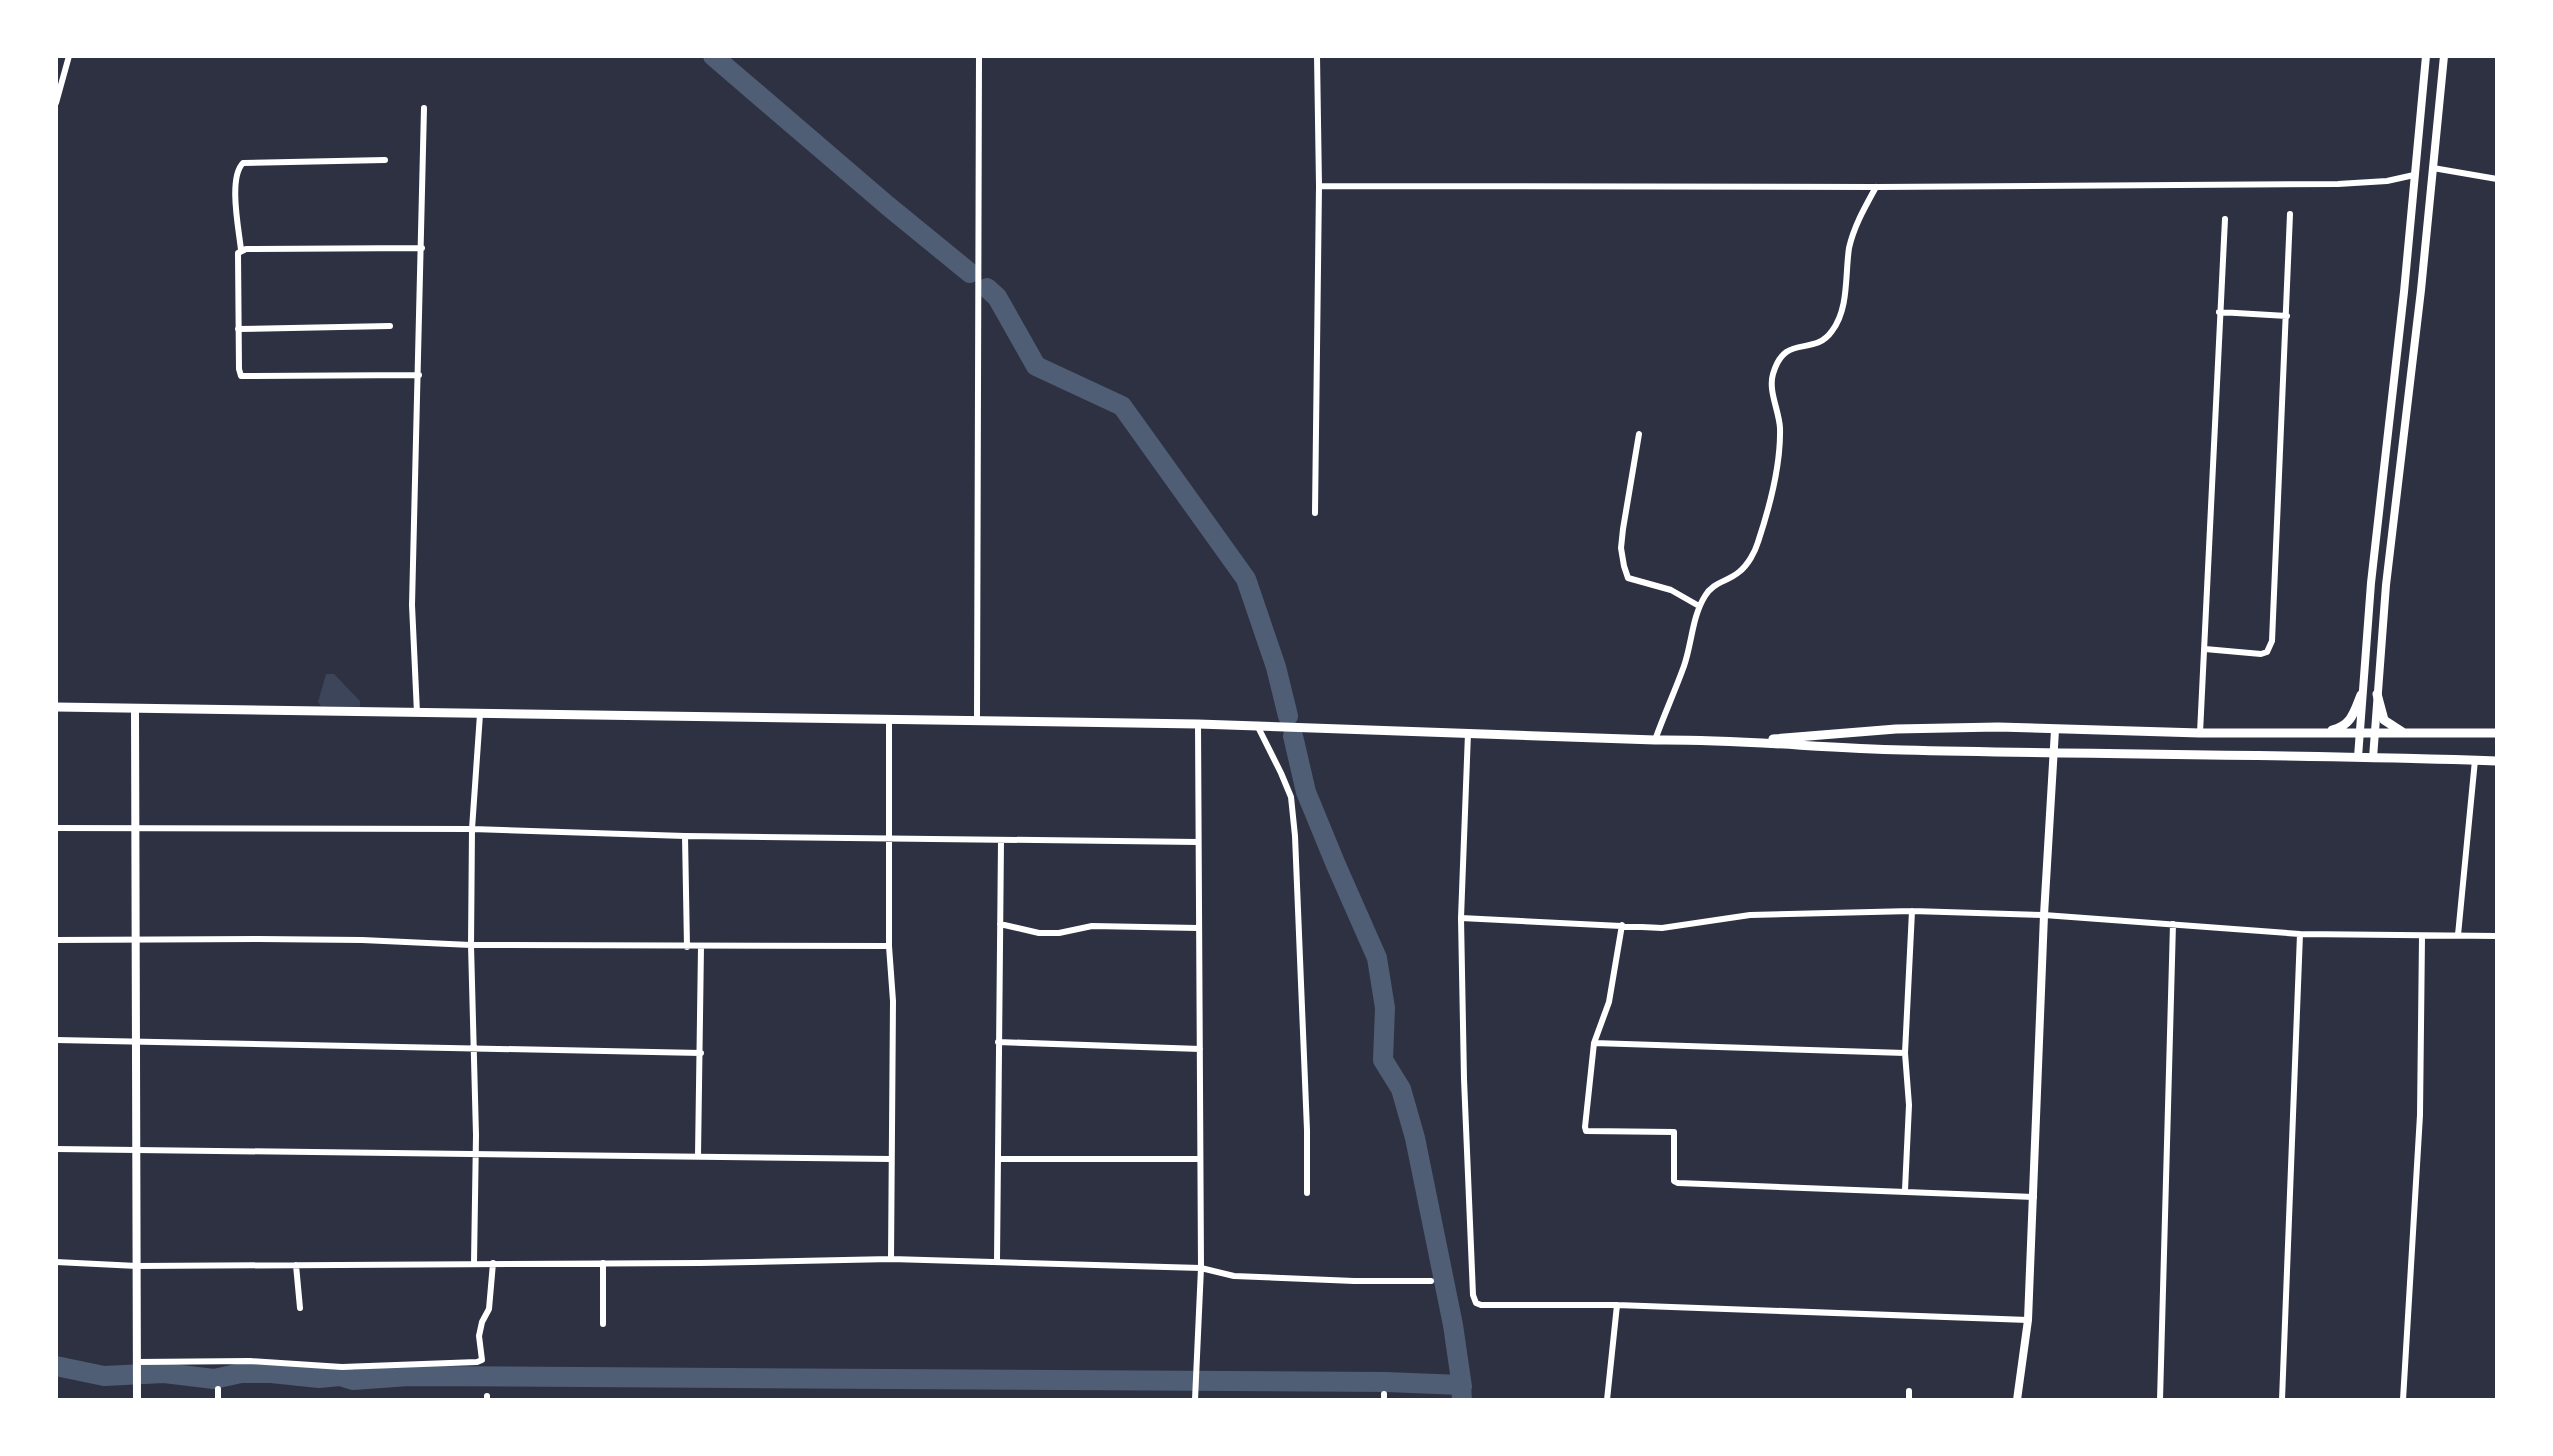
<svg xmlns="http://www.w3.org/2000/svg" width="2553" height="1456" font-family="'Fira Sans',sans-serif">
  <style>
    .green { fill: #3c4559 }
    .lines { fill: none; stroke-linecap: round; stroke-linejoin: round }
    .river { stroke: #4f5d75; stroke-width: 20 }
    .minor { stroke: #fff; stroke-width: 6 }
    .tertiary { stroke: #fff; stroke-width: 8 }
    .secondary { stroke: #fff; stroke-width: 9 }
  </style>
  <rect width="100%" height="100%" fill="#2d3142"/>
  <path class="green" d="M326 674H334L360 701V707L321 706 318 702Z"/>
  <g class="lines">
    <path class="river" d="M713 56 888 206 970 273
      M987 288 997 297 1036 366 1122 406 1246 579 1276 667 1288 716
      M1293 736 1306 792 1336 865 1377 958 1385 1008 1383 1060 1401 1089 1415 1138 1453 1325 1462 1387
      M56 1366 104 1376 164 1373 214 1379 241 1373H271L319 1378 340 1376 353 1380 409 1376 1386 1382 1461 1385 1462 1400"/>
    <path class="minor" d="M56 103 69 56
      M2433 168 2497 179
      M1319 186 1876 187 2338 184 2387 181 2414 175
      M241 250C239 230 228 178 243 163L385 160
      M2219 312 2287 316
      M238 329 390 326
      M419 375 241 376 239 369 238 253 246 249 422 248
      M1639 434 1623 529 1621 548 1624 566 1628 578 1671 590 1699 606
      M1315 513 1319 186 1317 56
      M2205 649 2261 654 2267 652 2272 641 2290 214
      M417 713 412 605 424 108
      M889 719V946L893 1001 891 1259
      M977 719 979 56
      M1257 725 1281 773 1291 797 1295 836 1307 1130V1193
      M1468 733 1461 918 1464 1079 1473 1295 1476 1303 1481 1305H1617L2028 1320
      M2200 733 2225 219
      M1655 740C1664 715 1675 691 1684 666 1692 643 1692 617 1705 596 1713 582 1727 582 1739 572 1748 565 1755 552 1758 542 1770 506 1781 465 1780 428 1779 410 1768 391 1773 374 1785 332 1813 358 1832 331 1849 309 1845 275 1849 248 1854 226 1865 207 1876 187
      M56 828 472 829 685 836 1198 842
      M685 836 687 947
      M1461 918 1662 928 1750 915 1912 911 2044 915 2300 934 2497 936
      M1000 924 1039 933H1059L1092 926 1198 928
      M1622 925 1609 1002 1594 1043 1585 1127 1586 1131 1674 1132V1181L1678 1183 2034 1197
      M2458 935 2475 760
      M56 940 259 939 362 940 471 945 889 946
      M56 1040 701 1053
      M998 1042 1200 1049
      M1594 1043 1905 1053
      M56 1149 891 1159
      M698 1156 701 947
      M999 1159H1200
      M1905 1190 1909 1105 1905 1053 1912 911
      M997 1261 1001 841
      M56 1262 137 1266 700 1263 891 1259 1201 1268 1234 1276 1354 1281H1431
      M474 1263 476 1135 471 945 472 829 480 714
      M296 1265 300 1308
      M603 1324V1263
      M137 1362 250 1361 342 1367 477 1362 482 1360 479 1336 482 1322 489 1309 493 1263
      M218 1400V1389
      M487 1400V1396
      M1195 1400 1201 1268 1198 724
      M1384 1400V1394
      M1607 1400 1617 1305
      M1909 1400V1391
      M2160 1400 2173 924
      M2282 1400 2300 934
      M2403 1400 2420 1115 2422 937"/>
    <path class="tertiary" d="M135 710 137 1400
      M2358 757 2371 583 2404 292 2426 56
      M2373 758 2386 585 2421 290 2444 56
      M2017 1400 2028 1320 2044 915 2055 730"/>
    <path class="secondary" d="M2377 694 2384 720 2404 733
      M56 707 1198 724 1655 740C1738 739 1820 748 1903 750 2101 755 2299 754 2497 761
      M2332 730C2352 725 2354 712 2361 695
      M1773 739 1896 729 1998 727 2200 733H2497"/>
  </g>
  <rect width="2553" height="1456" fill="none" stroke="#ffffff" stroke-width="116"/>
</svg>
